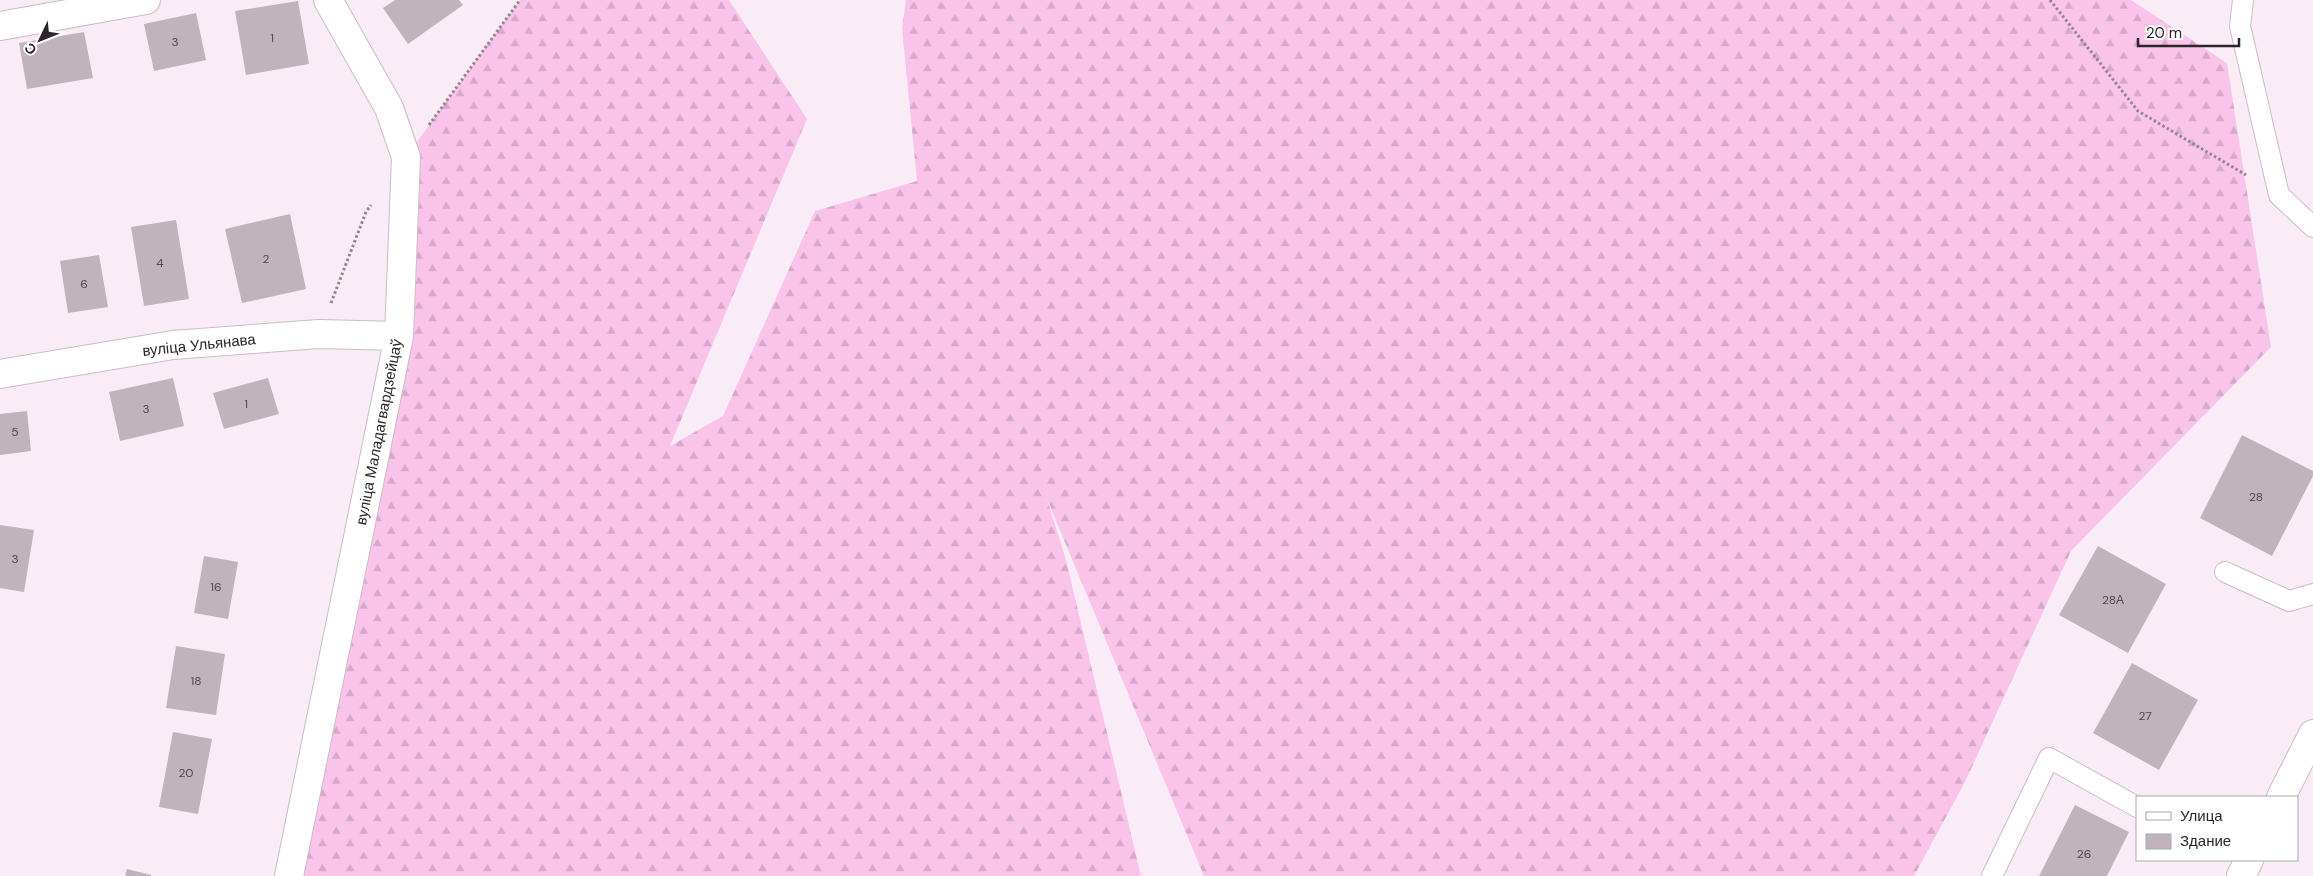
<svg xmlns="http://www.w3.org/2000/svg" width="2313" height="876" font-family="'DM Sans',sans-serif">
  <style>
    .forest { fill: url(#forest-firs) }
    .building { fill: #c0b3bc }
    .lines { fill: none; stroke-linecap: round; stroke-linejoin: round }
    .service-casing { stroke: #cabcc6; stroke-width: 22 }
    .minor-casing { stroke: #cabcc6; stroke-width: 30 }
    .path { stroke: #90878d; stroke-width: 3; stroke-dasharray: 2.5 2.5; stroke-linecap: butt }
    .service { stroke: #fff; stroke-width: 20 }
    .minor { stroke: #fff; stroke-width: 28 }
    .labels { text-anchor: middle; stroke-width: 4; stroke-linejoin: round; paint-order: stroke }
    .number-label { font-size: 12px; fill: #50484e }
    .street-label { font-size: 15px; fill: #2b2529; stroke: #fff }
  </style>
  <defs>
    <pattern id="forest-firs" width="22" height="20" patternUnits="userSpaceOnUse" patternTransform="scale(1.25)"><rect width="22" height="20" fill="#fac4ea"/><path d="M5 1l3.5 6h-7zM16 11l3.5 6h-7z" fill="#d6a8c9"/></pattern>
  </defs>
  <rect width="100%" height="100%" fill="#faecf6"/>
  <path class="forest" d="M520 0H729L807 119 670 446 723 416 815 211 917 181 902 28 906 0H2131L2227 63 2271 347 2071 551 1965 782 1914 876H1204L1047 499 1066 560 1141 876H299L399 336 406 157Z"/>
  <path class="building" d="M395 0H459L463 5 408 44 383 8Z
    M298 1 309 64 246 75 235 11Z
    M196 13 206 60 154 71 144 24Z
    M84 32 93 78 27 89 19 43Z
    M290 214 306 289 242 303 225 229Z
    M176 220 189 299 144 306 131 227Z
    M99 255 108 307 68 313 60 261Z
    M173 378 184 426 120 441 109 392Z
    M268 378 279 414 224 429 213 393Z
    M27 411 31 451 0 455V414Z
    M2242 435 2313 471V476L2272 556 2200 518Z
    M0 525 34 530 24 592 0 588Z
    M2098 546 2166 584 2128 653 2059 615Z
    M204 556 238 562 228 619 194 613Z
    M176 646 225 654 216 715 166 708Z
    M2132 663 2198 700 2159 770 2093 733Z
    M173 732 212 739 198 814 159 807Z
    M2075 805 2129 832 2107 876H2039Z
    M127 869 151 875V876H125Z"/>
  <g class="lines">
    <defs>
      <path id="service" d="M2243 0 2240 26 2279 195 2313 227
        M2225 572 2289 601 2313 594
        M1992 876 2049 758 2137 807"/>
      <path id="minor" d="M0 26 146 0
        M0 374 173 345 319 334 399 336
        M2281 797 2313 734
        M289 876 399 336 406 157 389 108 328 0
        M2241 876 2249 860"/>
    </defs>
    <use href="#service" class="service-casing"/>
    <use href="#minor" class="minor-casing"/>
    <path class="path" d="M2050 0 2138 111 2246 175
      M429 125 520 0
      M331 303 366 212 371 205"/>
    <use href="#service" class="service"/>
    <use href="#minor" class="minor"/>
  </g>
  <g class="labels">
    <g class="number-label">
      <text x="272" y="42">1</text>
      <text x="175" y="46">3</text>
      <text x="266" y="263">2</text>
      <text x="160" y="267">4</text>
      <text x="84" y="288">6</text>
      <text x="246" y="408">1</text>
      <text x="146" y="413">3</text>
      <text x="15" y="436">5</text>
      <text x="2256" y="501">28</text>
      <text x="15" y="563">3</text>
      <text x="216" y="591">16</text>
      <text x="2113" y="604">28А</text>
      <text x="196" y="685">18</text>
      <text x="2145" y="720">27</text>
      <text x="186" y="777">20</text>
      <text x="2084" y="858">26</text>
    </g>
    <g class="street-label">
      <text transform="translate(199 345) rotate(-6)" y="5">вуліца Ульянава</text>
      <text transform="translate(379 432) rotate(-79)" y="5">вуліца Маладагвардзейцаў</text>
    </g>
  </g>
  <rect x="2136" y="796" width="162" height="65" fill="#ffffff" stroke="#aaa8a9"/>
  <rect x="2146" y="812" width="25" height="8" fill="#ffffff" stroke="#aaa8a9"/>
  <text x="2180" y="821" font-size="15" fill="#2b2529">Улица</text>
  <rect x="2146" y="834" width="25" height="15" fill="#c0b3bc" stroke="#aaa8a9"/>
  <text x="2180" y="846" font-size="15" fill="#2b2529">Здание</text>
  <g transform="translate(40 40) rotate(227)" stroke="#ffffff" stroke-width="4" paint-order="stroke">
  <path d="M0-4L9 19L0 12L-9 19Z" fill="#2b2529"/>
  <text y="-8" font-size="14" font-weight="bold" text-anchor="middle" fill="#2b2529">С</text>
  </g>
  <path d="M2138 38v8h101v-8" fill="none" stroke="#2b2529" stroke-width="2.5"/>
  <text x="2146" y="38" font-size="15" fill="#2b2529" stroke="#ffffff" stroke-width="4" paint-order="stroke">20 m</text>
</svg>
